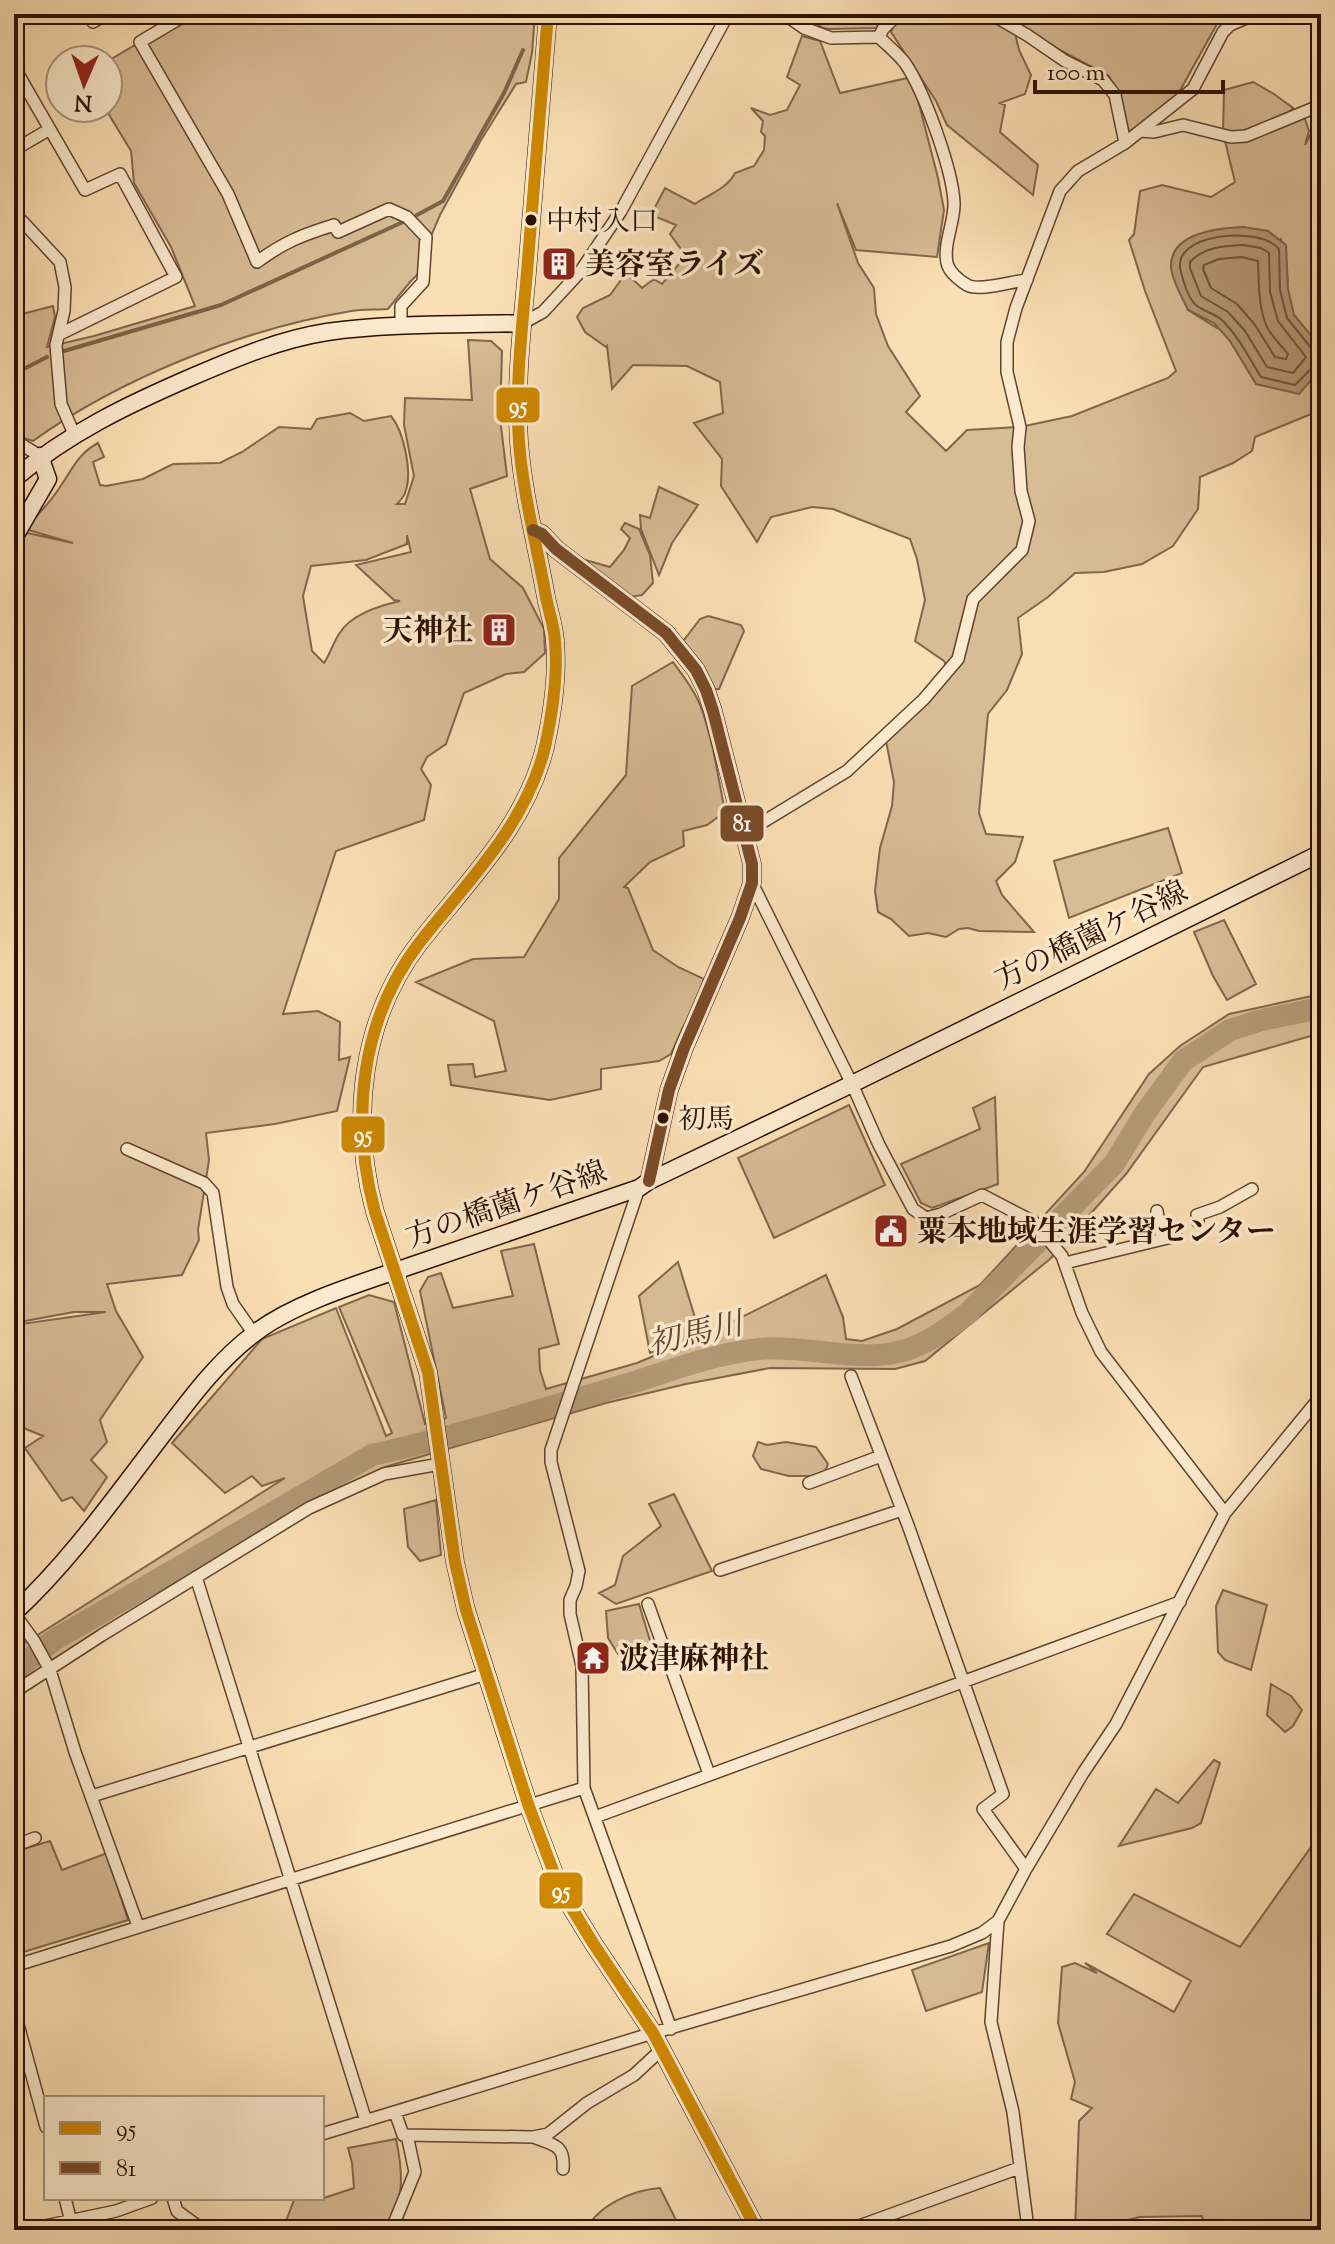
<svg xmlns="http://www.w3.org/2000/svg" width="1335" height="2244" font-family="'Sorts Mill Goudy','Noto Serif JP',serif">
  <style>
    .green { fill: #d8bc96; stroke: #82664c; stroke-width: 2; fill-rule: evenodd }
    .water { fill: #b49977; stroke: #7d6348; stroke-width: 2 }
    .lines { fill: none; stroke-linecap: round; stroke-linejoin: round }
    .shore { stroke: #70553c; stroke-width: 2 }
    .stream { stroke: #7d6348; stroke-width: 4 }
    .river { stroke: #b49977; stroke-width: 22 }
    .street-casing { stroke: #5f442e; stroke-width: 14 }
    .secondary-casing { stroke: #2b1101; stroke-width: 19 }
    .street { stroke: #fceace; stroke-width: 11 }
    .secondary { stroke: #fceace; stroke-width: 16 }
    .bus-1-casing { stroke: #fceace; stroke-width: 18 }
    .bus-2-casing { stroke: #fceace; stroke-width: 18 }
    .bus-1 { stroke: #ce8800; stroke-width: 12 }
    .bus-2 { stroke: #7a4b2a; stroke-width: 12 }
    .bus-dot { fill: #2b1101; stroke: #fceace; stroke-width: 3 }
    .labels { text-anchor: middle; stroke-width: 7; stroke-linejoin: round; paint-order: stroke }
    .bus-label { font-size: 28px; fill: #2b1101; stroke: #fceace; text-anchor: start }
    .poi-label { font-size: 30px; font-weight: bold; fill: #2b1101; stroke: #fceace; text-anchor: start }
    .street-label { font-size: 30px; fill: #2b1101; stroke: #fceace }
    .water-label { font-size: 32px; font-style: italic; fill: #624730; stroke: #fceace }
    .line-badge { stroke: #fceace; stroke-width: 3 }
    .badge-label { font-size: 22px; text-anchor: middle; font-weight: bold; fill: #fff }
  </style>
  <rect width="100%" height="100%" fill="#fbdfb4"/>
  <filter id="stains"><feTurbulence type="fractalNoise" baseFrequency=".0025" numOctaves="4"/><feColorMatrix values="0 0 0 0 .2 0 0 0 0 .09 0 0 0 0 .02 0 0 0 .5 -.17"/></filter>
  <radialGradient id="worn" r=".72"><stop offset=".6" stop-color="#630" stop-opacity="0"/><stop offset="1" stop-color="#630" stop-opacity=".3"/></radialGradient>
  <path class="green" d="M187 14H535L532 53 526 82 516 84 481 140 440 215 431 236 424 268 410 282 388 309C374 310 360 309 346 312 241 330 119 379 33 441L14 435V316L53 306 55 317 47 347 94 336 195 306 171 247 134 183 131 151 105 108H108V61Z
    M799 14H890L877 28 829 29 823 28Z
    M897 14H983L1015 33 1019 50 1031 75 1025 94 1000 103 1005 105 1000 132 1038 165 1033 195 947 125 936 101 891 32Z
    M1002 14H1218V17L1220 14H1237L1217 24 1178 94 1143 126 1127 132 1114 85 1109 76 1039 39Z
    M802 36 820 41 840 93 912 77 938 178 944 210 937 257 856 250 837 203 858 263 874 288 876 314 888 346 920 396 906 412 946 451 967 430 1020 427 1072 416 1168 378 1176 371 1145 291 1129 240 1134 234 1140 191 1162 185 1211 197 1235 182 1223 133 1224 90 1253 82 1274 94 1293 108 1282 120 1303 113 1309 131 1305 145 1316 124 1321 134V229L1318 239 1321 234V410L1255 437 1252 451 1233 463 1200 477 1198 509 1173 546 1142 564 1104 572 1075 573 1048 597 1018 618 1022 654 1007 690 988 714 979 813 986 834 1023 837 1015 862 996 881 1002 895 1034 932 979 931 968 928 959 929 946 937 928 933 909 936 891 919 878 912 875 891 880 848 892 806 894 782 886 741 948 669 944 661 915 641 925 600 917 559 910 539 833 509 812 507 771 517 757 542 721 486 722 459 694 423 723 413 720 382 687 366 633 365 612 389 607 346 606 347 585 332 577 317 583 308 610 295 626 273 642 288 654 279 662 284 686 256 670 234 676 225 651 215 665 188 695 204C708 195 728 188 735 173L754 166 764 150 765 136 761 132 763 121 751 108 770 115 787 110 800 85 787 77ZM1281 239 1288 280 1217 328 1188 310Z
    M468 340 491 341 502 351 500 418 507 476 470 489 490 559 523 588 544 629 545 653 524 672 506 674 464 693 446 744 427 757 421 769 431 785 424 820 336 851 283 1014 318 1011 340 1022 339 1060 350 1057 337 1111 275 1124 206 1133 209 1160 198 1230 199 1240 182 1275 107 1284 116 1311 143 1357 100 1420 107 1442 91 1460 107 1477 84 1511 72 1497 62 1501 25 1448 43 1436 14 1424V1325L106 1312H74L14 1323V542L18 531 73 543 25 529C36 516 49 504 58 490 71 472 77 454 98 443L104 457 93 462 100 485 106 486 143 479 173 464 220 463 242 452 279 427 311 429 317 419 350 413 364 421 391 416C404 432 413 473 405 493 405 495 399 502 397 504H405L414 476 404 425 405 398 472 400ZM407 535 411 552 356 565 394 600 400 601C379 606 351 614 339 634 333 643 330 654 324 663L312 651 303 596 311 566 366 560 407 544Z
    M659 487 698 505 672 543 659 575 641 529 640 515 650 518Z
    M625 523 639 529 650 555 653 583 642 595 629 597 575 557 610 567 624 550 630 538 621 529Z
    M708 616 741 625 744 631 719 689 706 690 681 644 700 619Z
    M673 662C683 676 694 689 700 705 713 739 718 777 725 812L707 825 683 831 684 846 650 862 624 887 628 888 653 950 678 967 704 979 701 998 683 1027 671 1054 659 1061 601 1069V1089L550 1100 451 1085 448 1065 473 1064 475 1077 506 1071 494 1021 416 982 473 959 524 957 559 899V858L626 775 632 686Z
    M1168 828 1182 873 1069 918 1054 861Z
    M1224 920 1256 984 1227 1000 1213 976 1194 932Z
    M1321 994V1033L1203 1067 1126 1174 1050 1259 925 1361 895 1369 770 1368 686 1384 606 1403 385 1467 191 1572 54 1661 14 1684V1650L285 1478 262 1486 252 1476 225 1493 172 1443 262 1339 336 1308 386 1436 392 1433 339 1307 369 1295 394 1302 425 1424 446 1418 420 1291 428 1277 441 1273 453 1308 513 1296 501 1251 534 1244 559 1344 539 1349 540 1370 546 1389 637 1363 720 1328 826 1275 843 1317 846 1339 862 1341 897 1329 980 1285 1084 1172 1149 1074 1180 1046 1229 1014Z
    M995 1097 998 1184 932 1208 921 1203 901 1164 980 1129 973 1108Z
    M849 1105 885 1185 774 1238 738 1158Z
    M678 1262 700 1334 650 1353 639 1296Z
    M758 1442 767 1445 786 1442 816 1447 828 1464 823 1476H789L761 1469 753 1456Z
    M674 1494 712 1571 616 1604 599 1593 615 1585 623 1556 661 1526 649 1504Z
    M436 1500 441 1555 420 1561 408 1547 404 1509Z
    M1223 1590 1267 1605 1251 1670 1225 1660 1218 1652 1216 1606Z
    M639 1604 654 1654 627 1657 618 1654 608 1638 606 1611Z
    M1271 1684 1291 1696 1302 1710 1293 1726 1285 1732 1267 1715Z
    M1214 1760 1220 1763 1201 1823 1192 1828 1119 1846 1156 1789 1178 1803Z
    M1321 1833V2230H1204L1202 2216 1140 2217 1090 2229 1075 2230 1079 2121 1092 2108 1071 2099 1075 2082 1058 2023 1062 1967 1075 1963 1097 1973 1085 1963 1174 2012 1191 1981 1107 1934 1134 1894 1240 1947Z
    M50 1841 62 1870 107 1853 128 1920 14 1955V1852Z
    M989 1943 982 1992 926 2011 912 1970Z
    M396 2139C403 2172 406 2203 382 2230H292L286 2221 294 2200 324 2198 354 2188 352 2163 348 2148Z
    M660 2188 681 2230H586C598 2205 633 2190 660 2188Z"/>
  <path class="water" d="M1243 227 1268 231 1286 245 1288 289 1294 315 1321 347V369L1299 394 1256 384 1230 341 1214 323 1188 310C1182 297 1172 281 1171 267 1170 232 1219 228 1243 227Z"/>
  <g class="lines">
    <path class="shore" d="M1243 245 1261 248 1269 253 1270 292 1278 321 1306 357 1293 373 1267 367 1245 331 1228 312 1201 296 1190 268V262C1204 247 1223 246 1243 245Z
      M1242 257 1258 261C1259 283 1258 307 1267 327 1272 337 1281 345 1288 354L1286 359 1275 357 1255 325 1237 304 1211 288 1203 269 1204 265 1219 259Z
      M1321 351 1312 349 1287 318 1280 290 1279 249C1260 225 1169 233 1181 272 1183 281 1189 300 1196 305 1204 312 1215 313 1223 321 1239 337 1249 358 1261 377L1295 385 1313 367 1321 365"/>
    <path class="stream" d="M417 215 443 201 504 93 523 50
      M64 351 221 305 403 222
      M14 374 47 357"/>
    <path class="river" d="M14 1671 54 1640 372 1455C460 1436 545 1408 631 1383 673 1370 716 1353 760 1349 804 1345 853 1361 894 1353 922 1348 946 1330 968 1313L1114 1164 1145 1113 1183 1061 1230 1030 1262 1020 1321 1008"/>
    <defs>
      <path id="street" d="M88 14 93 22 107 14
        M187 14 140 42 228 194 257 262C284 242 302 235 334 225L338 232 389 209 407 217 426 237 423 282 401 306V326
        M784 14 804 28 831 38 879 37 883 29 898 14
        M991 14 1027 35 1065 61 1103 80 1115 95 1125 143
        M879 37C887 45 898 54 905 63 924 91 952 168 954 202 955 222 943 243 947 263 949 272 959 280 967 285 979 292 1012 281 1027 280
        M14 67 85 190 120 174 176 277 60 334
        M1140 131 1154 132 1183 125 1231 137 1246 136 1321 105
        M14 150 50 129
        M14 217 22 221 60 262 65 287 64 311 56 345 61 404 74 434
        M523 323 543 312 580 272 621 211 728 14
        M14 440 40 456
        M745 833 847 771 924 699 958 659 973 599 1022 550 1029 521 1021 491 1018 447 1020 427 1007 372V342L1016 308 1060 191 1078 171 1125 143 1193 89 1223 32 1230 25 1255 14
        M752 883 852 1084 879 1145 913 1209 926 1218 941 1214 982 1195 1034 1222 1062 1256 1082 1313 1101 1352 1225 1513
        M127 1149 204 1183 213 1193 227 1287 233 1304 254 1334
        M639 1188 551 1450V1462L579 1571 576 1586 570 1600V1614L582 1666 584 1788 671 2029
        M1157 1211 1162 1239
        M1198 1222 1197 1215 1220 1207 1252 1189
        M1065 1263 1176 1236
        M851 1376 909 1528 1003 1794 983 1809 1026 1869
        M809 1483 881 1456
        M720 1570 902 1510
        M196 1577 366 2121
        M648 1604 709 1774
        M14 1613 34 1641 50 1670 75 1752 138 1926
        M14 1692 102 1635 309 1508 384 1474 440 1464
        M92 1796 486 1674
        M595 1817 1180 1602
        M14 1846 35 1838
        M998 1921 991 2022 1013 2112 1027 2221 1030 2230
        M14 1966 584 1788
        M14 2010 46 2127
        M395 2112 403 2135 533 2137 548 2134 587 2103 634 2075 662 2049
        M322 2134 653 2033 951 1946 982 1933 998 1921 1026 1869 1083 1773 1116 1724 1225 1513 1321 1396
        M533 2137C553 2145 565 2144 563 2169
        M65 2198 73 2230
        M173 2198 177 2211 203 2230
        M395 2221 415 2172 407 2135
        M26 2230 116 2211 152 2198
        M848 2230 1019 2168"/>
      <path id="secondary" d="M548 14C541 100 534 186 527 272 522 328 515 386 519 442 523 495 537 546 546 597 549 612 554 626 555 641 558 674 552 715 545 747 526 825 468 881 420 942 360 1020 350 1120 375 1212L428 1372 455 1562 466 1610 528 1804 560 1889 593 1943 653 2033 757 2230
        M14 479C68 433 129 404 194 376 236 358 281 339 327 332 391 323 458 325 523 323
        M533 530 542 534 556 549 666 633 696 670 706 690 713 711 752 864V883L740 918 684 1048 669 1090 649 1181
        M14 538 48 479 40 456
        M14 1613C69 1562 112 1501 158 1441 187 1403 216 1362 255 1333 297 1301 365 1282 416 1264 490 1239 565 1213 639 1188L649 1181 852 1084 1321 853"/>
    </defs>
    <use href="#street" class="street-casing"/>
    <use href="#secondary" class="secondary-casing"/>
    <use href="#street" class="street"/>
    <use href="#secondary" class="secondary"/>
    <defs>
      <path id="bus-1" d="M548 14C541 100 534 186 527 272 522 328 515 386 519 442 523 495 537 546 546 597 549 612 554 626 555 641 558 674 552 715 545 747 526 825 468 881 420 942 360 1020 350 1120 375 1212L428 1372 455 1562 466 1610 528 1804 560 1889 593 1943 653 2033 757 2230"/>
      <path id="bus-2" d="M533 530 542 534 556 549 666 633 696 670 706 690 713 711 752 864V883L740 918 684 1048 669 1090 649 1181"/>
    </defs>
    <use href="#bus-1" class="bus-1-casing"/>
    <use href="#bus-2" class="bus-2-casing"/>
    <use href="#bus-1" class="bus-1"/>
    <use href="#bus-2" class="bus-2"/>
  </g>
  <defs>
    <symbol id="building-square" viewBox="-11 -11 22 22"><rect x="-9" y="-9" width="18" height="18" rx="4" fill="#8f2418" stroke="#fceace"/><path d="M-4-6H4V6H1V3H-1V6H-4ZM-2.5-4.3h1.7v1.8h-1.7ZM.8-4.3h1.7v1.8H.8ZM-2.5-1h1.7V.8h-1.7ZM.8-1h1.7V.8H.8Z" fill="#fff"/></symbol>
    <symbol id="civic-square" viewBox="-11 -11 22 22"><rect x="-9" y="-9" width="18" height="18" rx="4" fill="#8f2418" stroke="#fceace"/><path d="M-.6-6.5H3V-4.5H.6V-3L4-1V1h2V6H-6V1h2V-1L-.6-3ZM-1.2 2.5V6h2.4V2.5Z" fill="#fff"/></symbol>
    <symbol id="temple-square" viewBox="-11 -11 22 22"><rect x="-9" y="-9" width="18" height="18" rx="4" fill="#8f2418" stroke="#fceace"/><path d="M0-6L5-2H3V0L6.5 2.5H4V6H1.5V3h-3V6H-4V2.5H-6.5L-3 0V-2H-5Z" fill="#fff"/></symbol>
  </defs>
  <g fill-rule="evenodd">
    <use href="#building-square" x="539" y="244" width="40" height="40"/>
    <use href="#building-square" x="479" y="610" width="40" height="40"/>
    <use href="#civic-square" x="871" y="1211" width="40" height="40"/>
    <use href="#temple-square" x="573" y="1638" width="40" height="40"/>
  </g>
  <g class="bus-dot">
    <circle cx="531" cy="220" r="7"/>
    <circle cx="663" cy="1118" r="7"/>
  </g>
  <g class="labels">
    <g class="bus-label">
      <text x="546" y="230">中村入口</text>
      <text x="678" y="1128">初馬</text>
    </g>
    <g class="poi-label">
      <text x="585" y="274">美容室ライズ</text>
      <text x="473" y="640" text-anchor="end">天神社</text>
      <text x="917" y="1241">粟本地域生涯学習センター</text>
      <text x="619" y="1668">波津麻神社</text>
    </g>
    <g class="street-label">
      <text transform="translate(1091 935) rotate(-26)" y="10">方の橋薗ケ谷線</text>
      <text transform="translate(506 1204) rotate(-19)" y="10">方の橋薗ケ谷線</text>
    </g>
    <g class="water-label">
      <text transform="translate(695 1333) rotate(-13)" y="11">初馬川</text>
    </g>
  </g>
  <g class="line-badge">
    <rect x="495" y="386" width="46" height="38" rx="8" fill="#ce8800"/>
    <rect x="719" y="804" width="46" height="39" rx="8" fill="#7a4b2a"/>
    <rect x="340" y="1115" width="46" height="39" rx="8" fill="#ce8800"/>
    <rect x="538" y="1871" width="46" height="39" rx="8" fill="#ce8800"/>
  </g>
  <g class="badge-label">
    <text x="518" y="413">95</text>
    <text x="742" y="831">81</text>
    <text x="363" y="1142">95</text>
    <text x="561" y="1898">95</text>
  </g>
  <rect width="1335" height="2244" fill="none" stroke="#fbdfb4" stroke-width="48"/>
  <rect x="16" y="16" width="1303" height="2212" fill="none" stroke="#2b1101" stroke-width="4"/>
  <rect x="24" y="24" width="1287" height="2196" fill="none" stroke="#2b1101" stroke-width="2"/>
  <rect x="44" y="2096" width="280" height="104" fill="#fceace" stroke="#a8937c" stroke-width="2"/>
  <rect x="60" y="2122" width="40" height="12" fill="#ce8800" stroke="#a8937c" stroke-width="2"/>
  <text x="116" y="2136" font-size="24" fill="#2b1101">95</text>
  <rect x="60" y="2162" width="40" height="12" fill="#7a4b2a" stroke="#a8937c" stroke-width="2"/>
  <text x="116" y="2176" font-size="24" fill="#2b1101">81</text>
  <g transform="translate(84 84) rotate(182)"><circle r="38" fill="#fceace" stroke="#a8937c" stroke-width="2"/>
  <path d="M0-6L14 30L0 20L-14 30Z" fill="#8f2418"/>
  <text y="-12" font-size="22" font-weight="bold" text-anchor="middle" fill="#2b1101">N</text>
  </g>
  <path d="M1035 80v12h188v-12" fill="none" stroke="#2b1101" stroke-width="4"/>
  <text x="1047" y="80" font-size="24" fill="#2b1101" stroke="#fceace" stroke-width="6" paint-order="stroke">100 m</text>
  <rect width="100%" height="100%" filter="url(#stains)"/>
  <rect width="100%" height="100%" fill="url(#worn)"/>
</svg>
